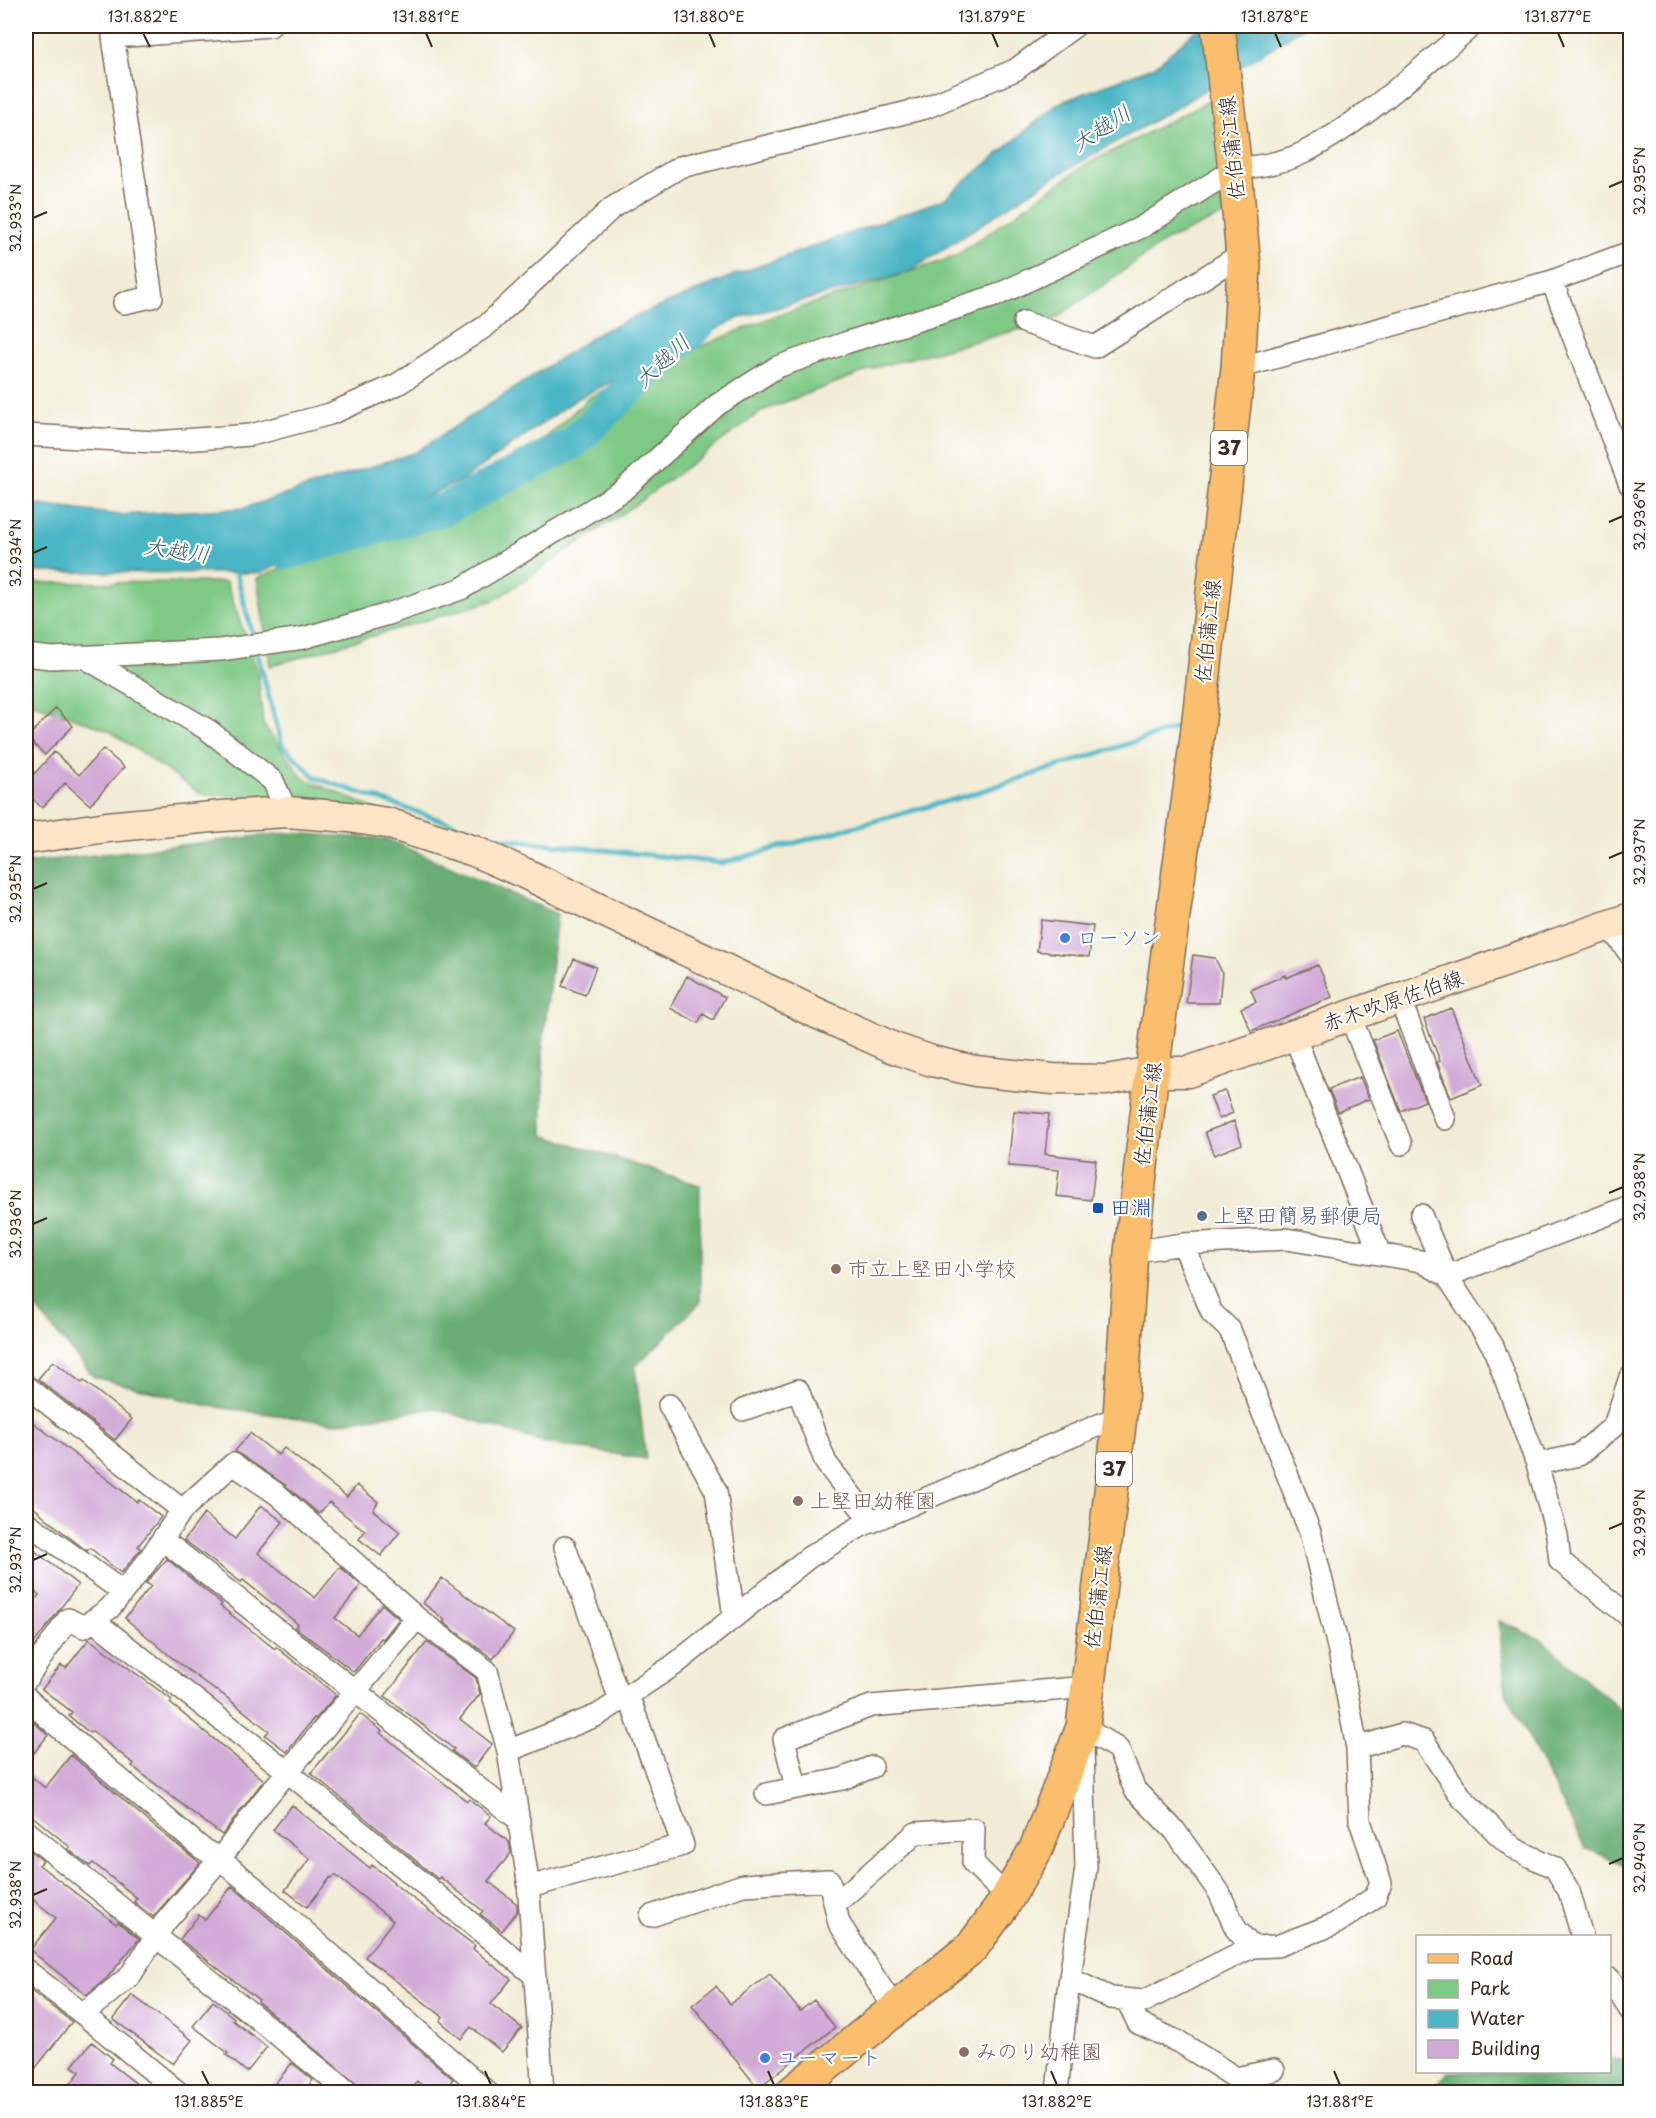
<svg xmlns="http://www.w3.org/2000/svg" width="1656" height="2118" font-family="'Playpen Sans','Klee One',sans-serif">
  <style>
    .green { fill: #7fc986; stroke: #5d7a52; stroke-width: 1.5 }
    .forest { fill: #67ad73; stroke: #516c48; stroke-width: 1.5 }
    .water { fill: #49b5c5; stroke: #427072; stroke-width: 1.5 }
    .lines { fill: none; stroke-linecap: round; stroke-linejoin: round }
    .stream { stroke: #49b5c5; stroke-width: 5 }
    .river { stroke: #49b5c5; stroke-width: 33 }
    .building { fill: #d1aad7 }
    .street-casing { stroke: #7b6e5e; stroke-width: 24 }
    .secondary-casing { stroke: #7b6e5e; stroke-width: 33 }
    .primary-casing { stroke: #7b6e5e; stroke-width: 36 }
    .street { stroke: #fff; stroke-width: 21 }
    .secondary { stroke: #fde5c5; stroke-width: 30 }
    .primary { stroke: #fabe6d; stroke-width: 33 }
    .ticks { fill: none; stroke: #3b2a1e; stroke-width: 2 }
    .shop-dot { fill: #3f7fe0; stroke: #fff; stroke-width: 2 }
    .transit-dot { fill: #1a4fb4; stroke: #fff; stroke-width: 2 }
    .service-dot { fill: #5c6f8a; stroke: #fff; stroke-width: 2 }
    .education-dot { fill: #8d6e63; stroke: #fff; stroke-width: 2 }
    .labels { text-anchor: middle; stroke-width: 4.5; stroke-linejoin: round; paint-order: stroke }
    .shield { fill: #fff; stroke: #766a62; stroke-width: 1.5 }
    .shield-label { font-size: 20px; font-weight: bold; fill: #3b2a1e }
    .street-label { font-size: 21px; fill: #3b2a1e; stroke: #fff }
    .shop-label { font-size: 21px; fill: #366cbe; stroke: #fff; text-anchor: start }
    .transit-label { font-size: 21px; fill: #164399; stroke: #fff; text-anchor: start }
    .service-label { font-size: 21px; fill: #4e5e75; stroke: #fff; text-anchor: start }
    .education-label { font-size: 21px; fill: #785e54; stroke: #fff; text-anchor: start }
    .water-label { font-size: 22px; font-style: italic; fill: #416261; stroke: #fff }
    .neatline { fill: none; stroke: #3b2a1e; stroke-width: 2 }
    .ticks-label { font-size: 15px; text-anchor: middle; fill: #3b2a1e }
  </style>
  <rect width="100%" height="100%" fill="#fff"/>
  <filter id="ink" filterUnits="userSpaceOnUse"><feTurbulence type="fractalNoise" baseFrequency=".0167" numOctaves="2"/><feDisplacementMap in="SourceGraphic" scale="12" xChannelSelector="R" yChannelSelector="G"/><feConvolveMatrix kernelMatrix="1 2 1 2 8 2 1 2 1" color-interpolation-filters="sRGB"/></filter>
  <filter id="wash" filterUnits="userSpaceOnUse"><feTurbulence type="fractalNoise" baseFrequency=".008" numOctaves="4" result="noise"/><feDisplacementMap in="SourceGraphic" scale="24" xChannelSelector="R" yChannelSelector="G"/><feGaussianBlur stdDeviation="1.35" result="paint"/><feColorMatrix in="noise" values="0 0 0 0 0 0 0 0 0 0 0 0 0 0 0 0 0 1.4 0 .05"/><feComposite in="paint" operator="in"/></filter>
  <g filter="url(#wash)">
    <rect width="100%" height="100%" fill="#f2ecd6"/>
    <path class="green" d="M1210 100 1224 215 1167 240 1052 321 877 367 762 411 642 500 495 600 270 666 257 578 294 563 447 516 551 433 590 397 685 353 770 318 954 257 1082 167Z
      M226 582 258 672 263 724 303 778 386 814 263 796 202 795 108 730 26 701V583Z"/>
    <path class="forest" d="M287 833 387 839 557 914 543 1045V1135L700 1185V1303L635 1367 646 1459 545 1443 435 1408 335 1423 209 1406 94 1377 26 1297V863Z
      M1499 1621 1542 1640 1630 1719V1867L1585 1848 1506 1692Z
      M1610 2060H1630V2092H1429L1449 2072H1610Z"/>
    <path class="water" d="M1201 26H1306L1176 108 1047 181 909 272 739 318 577 399 462 480 261 573 26 572V503L119 515 244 508 416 452 602 331 734 275 944 199 1059 103 1155 66Z"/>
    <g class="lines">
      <path class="stream" d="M235 568 254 640
        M256 649 282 745 316 778 495 838 722 863 966 796 1177 728"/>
      <path class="river" d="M287 553 444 509 573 443 657 362 698 326"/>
    </g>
    <g id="blocks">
      <path class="building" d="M56 708 73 726 45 755 27 738Z
        M103 749 124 767 90 805 65 783 42 808 26 792V783L54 752 79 775Z
        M1041 920 1093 926 1089 957 1037 951Z
        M1193 955 1215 958 1222 973 1219 1003H1186Z
        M574 959 596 967 585 995 562 986Z
        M1318 965 1332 997 1251 1031 1241 1008 1256 1002 1251 990 1285 975 1286 978Z
        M687 976 725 997 713 1020 703 1014 698 1023 670 1008Z
        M1451 1008 1482 1085 1451 1098 1437 1062 1440 1061 1424 1019Z
        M1397 1031 1425 1101 1401 1111 1373 1040Z
        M1360 1077 1369 1099 1338 1112 1329 1089Z
        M1225 1091 1233 1113 1219 1119 1210 1096Z
        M1014 1111 1049 1114 1045 1154 1096 1160 1091 1200 1056 1196 1059 1170 1008 1166Z
        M1234 1121 1242 1144 1214 1155 1205 1132Z
        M53 1361 82 1383 84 1381 132 1419 115 1440 38 1379Z
        M26 1417 137 1502 139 1500 161 1517 138 1546 141 1549 137 1554 121 1573 90 1548 87 1551 65 1534 26 1501Z
        M250 1433 278 1455 284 1448 347 1497 357 1485 378 1502 373 1510 400 1532 381 1556 359 1539 365 1531 329 1502 319 1514 284 1484 235 1451Z
        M261 1505 283 1522 258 1553 315 1598 340 1567 361 1585 335 1618 357 1635 382 1604 399 1619 383 1639 381 1638 354 1672 295 1627 298 1624 243 1580 241 1582 184 1540 204 1514 235 1539Z
        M26 1544 78 1585 26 1654V1612L39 1595 26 1584Z
        M167 1559 222 1604 220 1606 275 1649 276 1647 336 1695 316 1719 314 1718 287 1752 265 1735 269 1731 217 1690 216 1691 176 1661 125 1618 151 1586 146 1583Z
        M442 1578 514 1632 493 1659 443 1622 445 1620 423 1603Z
        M89 1639 172 1700 170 1703 264 1780 222 1835 132 1766 134 1764 92 1731 90 1733 69 1716 72 1712 42 1689 61 1665 66 1668Z
        M427 1642 476 1678 480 1694 460 1719 492 1744 474 1768 452 1751 454 1749 385 1696Z
        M360 1714 382 1731 380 1733 467 1801 469 1799 491 1816 485 1823 509 1842 511 1853 488 1881 517 1904V1912L502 1931 480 1914 483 1911 440 1877 438 1879 311 1773Z
        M26 1715 48 1735 26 1763Z
        M71 1755 161 1832 200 1863 153 1917 134 1902 137 1898 93 1863 90 1866 68 1849 70 1847 26 1811V1772L45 1788Z
        M292 1805 370 1868 372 1865 394 1882 393 1883 475 1946 473 1949 511 1979 491 2004 522 2028 502 2052 471 2027 461 2039 440 2021 443 2017 365 1957 393 1921 335 1875 333 1878 331 1877 307 1907 285 1890 310 1859 273 1830Z
        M26 1847 43 1861 39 1865 116 1924 118 1922 139 1939 107 1978 86 1995 30 1950 56 1918 26 1894Z
        M232 1886 453 2079 442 2092H431L417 2081 409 2092H366L258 2002 259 2000 180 1939 199 1915 205 1920Z
        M770 1974 800 2011 814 2000 835 2027 758 2088 692 2005 716 1986 730 2004Z
        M26 1987 72 2022 26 2080Z
        M132 1995 192 2040 173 2064 113 2019Z
        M213 2001 234 2018 232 2020 267 2047 247 2072 226 2055 228 2053 193 2026Z
        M92 2042 113 2059 110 2063 147 2092H64L80 2072 72 2066Z
        M292 2063 313 2080 303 2092H268Z"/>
    </g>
  </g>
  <g filter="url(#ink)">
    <use href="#blocks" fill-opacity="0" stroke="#7b6e5e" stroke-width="1.5"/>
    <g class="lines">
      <defs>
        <path id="street" d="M1552 281 1630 485
          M124 303 152 297 113 37 270 26
          M1024 322 1095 347 1243 253
          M1238 368 1552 281 1630 252
          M26 435 155 442 251 435 330 414 398 384 486 326 612 208 680 167 925 108 1015 70 1075 26
          M26 655 51 658 220 650 303 638 385 615 461 589 622 491 717 405 777 367 845 343 995 296 1142 227 1235 169C1255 167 1285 162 1303 153 1365 121 1418 70 1472 26
          M82 656 208 730 273 781 287 812
          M1609 926 1630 954
          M1400 999 1445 1119
          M1350 1016 1401 1144
          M1294 1035 1380 1254
          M1421 1215 1447 1276 1493 1346 1537 1464 1557 1535 1560 1561 1630 1617
          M1131 1252 1183 1244 1286 1239 1421 1261 1447 1276 1630 1206
          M26 1386 182 1510
          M669 1405 716 1491 734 1617
          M743 1410 798 1390 826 1463 872 1522
          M1537 1464 1579 1455 1614 1426 1630 1377
          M26 1522 123 1592
          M163 1540 519 1820
          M565 1547 620 1700
          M93 1620 288 1772 535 1976
          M26 1680 68 1619 84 1627 110 1608 147 1562 182 1510 233 1464 277 1494 417 1618 487 1671 508 1751 528 1881 543 2092
          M26 1697 48 1718 200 1847 220 1859 262 1894 487 2092
          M1083 1727 1118 1749 1135 1790 1175 1831 1219 1892 1236 1929 1252 1947 1277 1946 1335 1924 1375 1897 1381 1883 1360 1821 1357 1748 1339 1651 1310 1532 1230 1330 1212 1313 1183 1244
          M1357 1748 1402 1734 1424 1741 1462 1798 1500 1836 1515 1849 1555 1868 1569 1891 1582 1936
          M508 1751 598 1715 674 1665 808 1558 861 1526 1120 1416
          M796 1787 784 1739 871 1706 1087 1687
          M766 1794 842 1779 872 1767
          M26 1831 348 2092
          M529 1887 683 1845 628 1695
          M835 1904 916 1833 974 1829 973 1863 1007 1897
          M651 1916 743 1885 829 1880 839 1923 895 2009
          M26 1970 83 2014 178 2092
          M1070 1979 1111 1998 1144 2001 1252 1947
          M1610 1979 1630 2010
          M1127 2000 1138 2023 1181 2043 1236 2078 1274 2070
          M83 2014 130 1976 165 1922 220 1859 263 1801 417 1618
          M1057 2092 1067 1998 1086 1868 1083 1744"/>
        <path id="secondary" d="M26 839 107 827 222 816 287 812 349 817 387 823 474 851 524 873 810 1010 894 1048 932 1061 975 1071 1053 1079 1106 1080 1152 1072H1188L1630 918"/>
        <path id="primary" d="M793 2092 972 1947 1003 1905 1036 1849 1083 1727 1120 1416 1131 1252 1152 1072 1197 737 1238 368 1244 267 1235 169 1218 26"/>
      </defs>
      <use href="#street" class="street-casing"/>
      <use href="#secondary" class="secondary-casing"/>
      <use href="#primary" class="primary-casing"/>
      <use href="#street" class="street"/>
      <use href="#secondary" class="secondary"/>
      <use href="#primary" class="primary"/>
    </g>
  </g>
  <path class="ticks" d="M143 33 150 47M426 33 432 47M709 33 715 47M992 33 998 47M1275 33 1281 47M1558 33 1564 47M1609 187 1623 181M33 218 47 212M1609 522 1623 516M33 553 47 547M1609 858 1623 852M33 889 47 883M1609 1193 1623 1187M33 1224 47 1218M1609 1529 1623 1523M33 1560 47 1554M1609 1864 1623 1858M33 1895 47 1889M202 2071 209 2085M485 2071 491 2085M768 2071 774 2085M1051 2071 1057 2085M1334 2071 1340 2085"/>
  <g class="shop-dot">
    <circle cx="1065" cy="938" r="6"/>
    <circle cx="765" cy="2058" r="6"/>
  </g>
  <rect class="transit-dot" x="1092" y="1202" width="12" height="12" rx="3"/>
  <circle class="service-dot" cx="1202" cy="1216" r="6"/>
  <g class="education-dot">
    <circle cx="836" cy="1269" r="6"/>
    <circle cx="798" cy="1501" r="6"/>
    <circle cx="964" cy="2052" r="6"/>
  </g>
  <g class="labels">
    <g class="shield">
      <rect x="1211" y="431" width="36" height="34" rx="4.5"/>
      <rect x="1096" y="1452" width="36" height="34" rx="4.5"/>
    </g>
    <g class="shield-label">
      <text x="1229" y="455">37</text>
      <text x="1114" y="1476">37</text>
    </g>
    <g class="street-label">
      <text transform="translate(1232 148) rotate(-96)" y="7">佐伯蒲江線</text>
      <text transform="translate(1208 631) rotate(-84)" y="7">佐伯蒲江線</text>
      <text transform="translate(1393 1001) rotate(-19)" y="7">赤木吹原佐伯線</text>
      <text transform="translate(1148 1114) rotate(-83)" y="7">佐伯蒲江線</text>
      <text transform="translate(1098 1597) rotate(-83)" y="7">佐伯蒲江線</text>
    </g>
    <g class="shop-label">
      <text x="1077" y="945">ローソン</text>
      <text x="777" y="2065">ユーマート</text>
    </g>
    <g class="transit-label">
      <text x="1110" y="1215">田淵</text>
    </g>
    <g class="service-label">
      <text x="1214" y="1223">上堅田簡易郵便局</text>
    </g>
    <g class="education-label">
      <text x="848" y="1276">市立上堅田小学校</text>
      <text x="810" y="1508">上堅田幼稚園</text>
      <text x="976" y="2059">みのり幼稚園</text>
    </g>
    <g class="water-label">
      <text transform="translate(1101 128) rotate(-33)" y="8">大越川</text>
      <text transform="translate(662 361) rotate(-43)" y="8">大越川</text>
      <text transform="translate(177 550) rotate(8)" y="8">大越川</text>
    </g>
  </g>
  <rect width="1656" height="2118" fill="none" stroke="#fff" stroke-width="66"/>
  <rect x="1416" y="1935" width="195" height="138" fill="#ffffff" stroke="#b1aaa5" stroke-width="1.5"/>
  <rect x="1428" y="1954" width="30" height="9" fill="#fabe6d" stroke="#b1aaa5" stroke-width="1.5"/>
  <text x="1470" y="1965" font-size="18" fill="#3b2a1e">Road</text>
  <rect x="1428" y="1980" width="30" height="18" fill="#7fc986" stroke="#b1aaa5" stroke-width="1.5"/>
  <text x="1470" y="1995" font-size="18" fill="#3b2a1e">Park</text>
  <rect x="1428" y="2010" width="30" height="18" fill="#49b5c5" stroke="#b1aaa5" stroke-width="1.5"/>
  <text x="1470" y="2025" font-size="18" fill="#3b2a1e">Water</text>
  <rect x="1428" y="2040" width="30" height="18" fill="#d1aad7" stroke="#b1aaa5" stroke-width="1.5"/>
  <text x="1470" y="2055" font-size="18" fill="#3b2a1e">Building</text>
  <rect x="33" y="33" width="1590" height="2052" class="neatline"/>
  <g class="ticks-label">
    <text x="143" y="22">131.882°E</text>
    <text x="426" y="22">131.881°E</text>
    <text x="709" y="22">131.880°E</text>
    <text x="992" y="22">131.879°E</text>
    <text x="1275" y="22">131.878°E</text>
    <text x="1558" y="22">131.877°E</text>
    <text transform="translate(1640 181) rotate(-90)" y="5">32.935°N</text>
    <text transform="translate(16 218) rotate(-90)" y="5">32.933°N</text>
    <text transform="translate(1640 516) rotate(-90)" y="5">32.936°N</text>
    <text transform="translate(16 553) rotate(-90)" y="5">32.934°N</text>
    <text transform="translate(1640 852) rotate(-90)" y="5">32.937°N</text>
    <text transform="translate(16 889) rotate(-90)" y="5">32.935°N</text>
    <text transform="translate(1640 1187) rotate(-90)" y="5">32.938°N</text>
    <text transform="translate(16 1224) rotate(-90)" y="5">32.936°N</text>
    <text transform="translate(1640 1523) rotate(-90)" y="5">32.939°N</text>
    <text transform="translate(16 1560) rotate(-90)" y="5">32.937°N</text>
    <text transform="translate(1640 1858) rotate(-90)" y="5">32.940°N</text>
    <text transform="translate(16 1895) rotate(-90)" y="5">32.938°N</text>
    <text x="209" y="2107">131.885°E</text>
    <text x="491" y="2107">131.884°E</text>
    <text x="774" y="2107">131.883°E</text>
    <text x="1057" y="2107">131.882°E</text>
    <text x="1340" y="2107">131.881°E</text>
  </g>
</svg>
